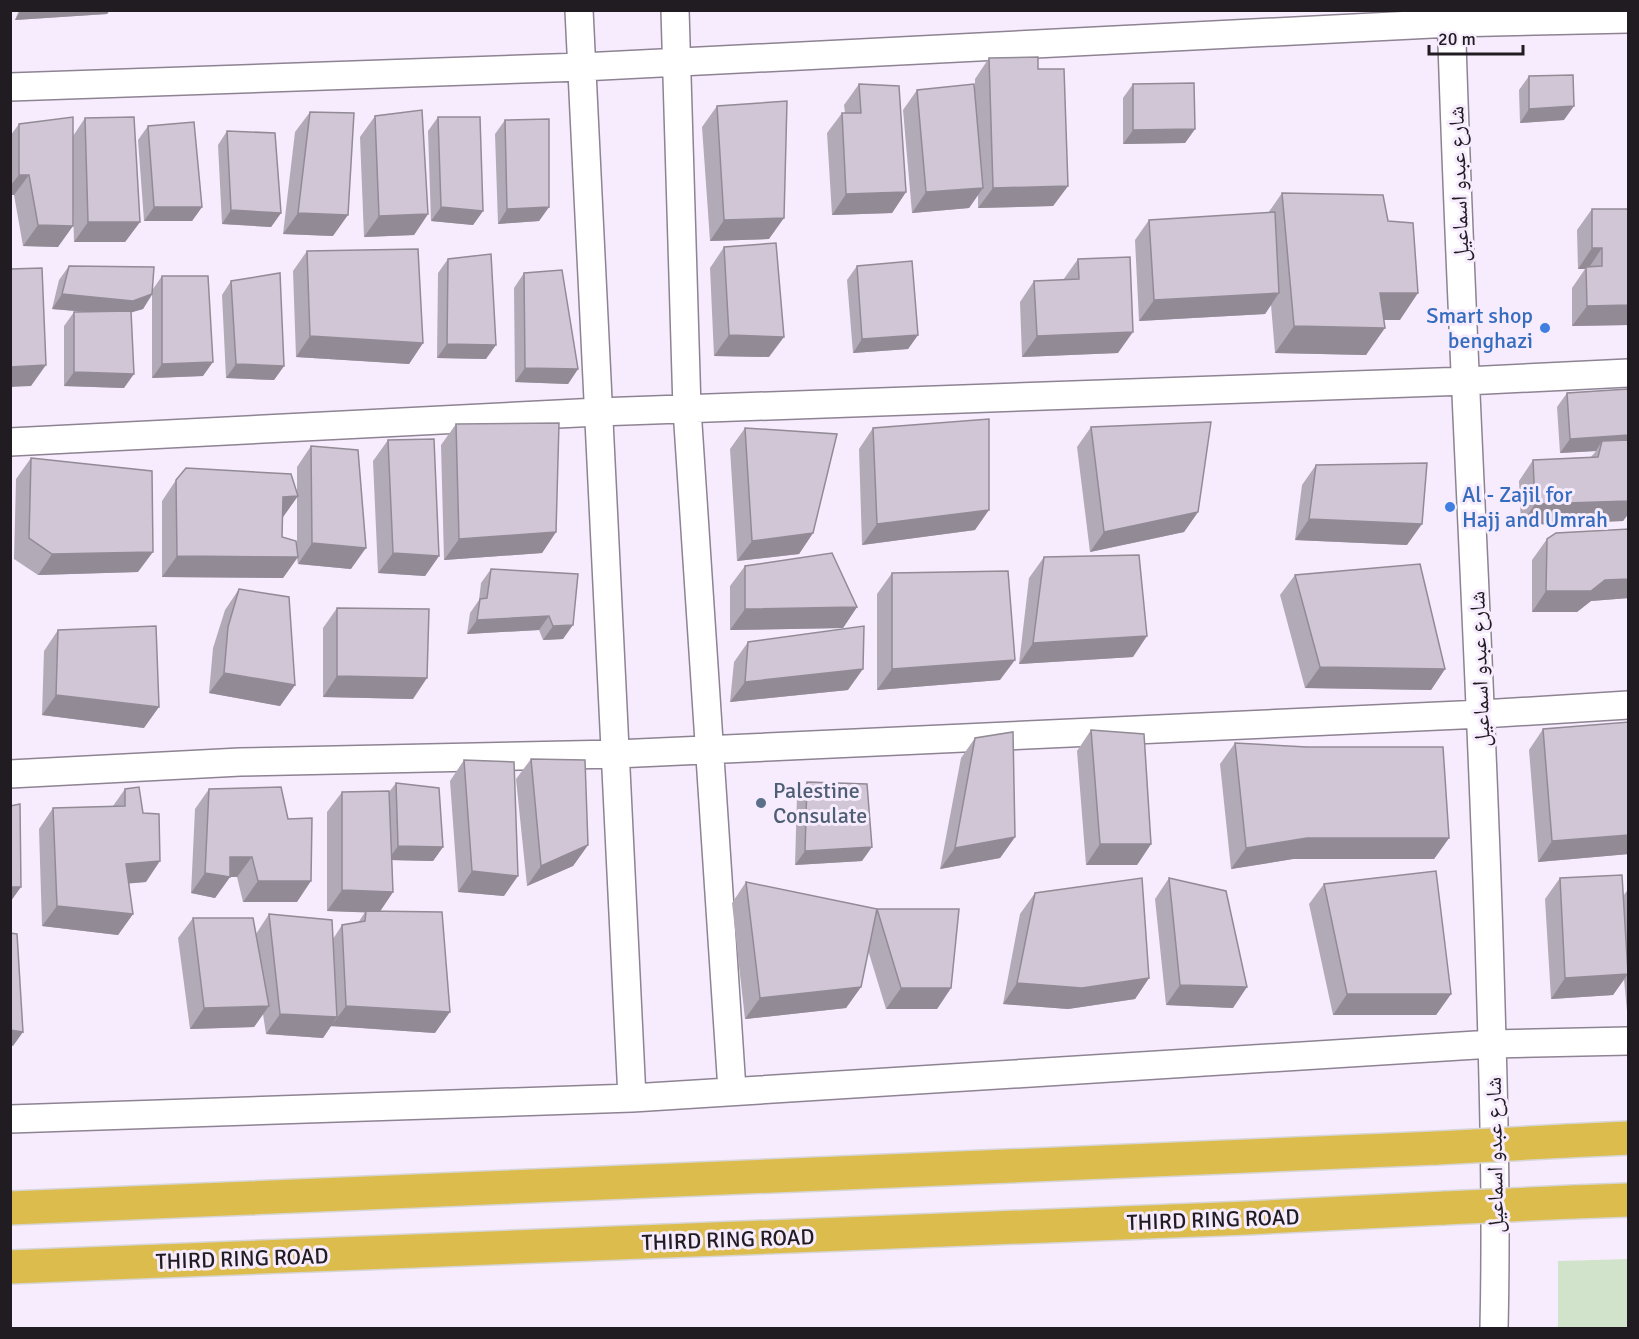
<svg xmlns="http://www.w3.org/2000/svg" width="1639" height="1339" font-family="Signika,'Noto Naskh Arabic',sans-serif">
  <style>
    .green { fill: #d1e3ca }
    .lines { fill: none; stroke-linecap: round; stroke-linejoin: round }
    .street-casing { stroke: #8d8392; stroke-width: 30 }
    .highway-casing { stroke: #d7d6d7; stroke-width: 36 }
    .street { stroke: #fff; stroke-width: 27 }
    .highway { stroke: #ddbc4e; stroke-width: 33 }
    .highway-bridge-casing { stroke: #d7d6d7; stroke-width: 36; stroke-linecap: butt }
    .highway-bridge { stroke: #ddbc4e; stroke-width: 33 }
    .wall { fill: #b3aab8; fill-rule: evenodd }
    .shaded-wall { fill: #928b96 }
    .building { fill: #d0c6d6; stroke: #928b96; stroke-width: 1.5 }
    .shop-dot { fill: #3f7fe0; stroke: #f7ecfd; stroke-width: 2 }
    .service-dot { fill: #5c6f8a; stroke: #f7ecfd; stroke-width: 2 }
    .labels { text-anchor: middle; stroke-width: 6; stroke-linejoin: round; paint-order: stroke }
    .street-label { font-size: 22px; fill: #201c22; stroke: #f7ecfd }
    .shop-label { font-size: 22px; fill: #366cbe; stroke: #f7ecfd; text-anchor: end }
    .service-label { font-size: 22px; fill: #4e5e75; stroke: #f7ecfd; text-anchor: start }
  </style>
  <rect width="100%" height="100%" fill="#f7ecfd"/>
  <path class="green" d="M1628 1259V1328H1558V1261Z"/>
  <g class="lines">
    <defs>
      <path id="street" d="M579 10 632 1098
        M675 10 687 409 732 1090
        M1451 10C1460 320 1479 628 1489 938 1493 1068 1497 1198 1494 1328
        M10 87 582 67 1452 23 1628 19
        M10 442 598 412 1466 381 1628 373
        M10 774 240 762 616 754 1482 714 1628 705
        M10 1119 632 1098 1492 1044 1628 1041"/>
      <path id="highway" d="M1566 1141 1628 1138
        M1573 1202 1628 1200
        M10 1208 1437 1148
        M10 1267 1247 1218 1445 1208"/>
    </defs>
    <use href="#street" class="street-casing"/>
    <use href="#highway" class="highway-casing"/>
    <use href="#street" class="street"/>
    <use href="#highway" class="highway"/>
    <defs>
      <path id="highway-bridge" d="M1437 1148 1566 1141
        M1445 1208 1573 1202"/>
    </defs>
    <use href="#highway-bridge" class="highway-bridge-casing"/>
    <use href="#highway-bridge" class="highway-bridge"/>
  </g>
  <path class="wall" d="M19 10H110L107 14 15 20Z
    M989 58 1038 69 1068 186 1053 206 978 208V195L969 208 912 213 903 110 917 90 975 99V79Z
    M1529 76 1564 120 1520 123 1519 90Z
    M859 84 906 192 892 213 832 215 827 133 842 113H845L844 105Z
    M1133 84 1195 129 1185 143 1123 144V98Z
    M717 106 769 239 710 241 702 127Z
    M310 112 333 236 283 234 295 132Z
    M375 116 428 214 414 235 364 237 360 137Z
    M438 117 483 211 473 225 431 221 428 131Z
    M85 118 140 222 125 242H74L73 208 58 247 23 246 14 195H10V136L19 124 73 136Z
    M505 120 549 207 539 221 498 224 495 134Z
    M148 126 202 207 192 221H144L138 140Z
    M227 131 281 213 271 227 222 224 218 145Z
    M1282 193 1400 320H1384L1366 355 1275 353 1271 305 1265 314 1139 321 1135 240 1149 220 1268 213Z
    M1592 209 1629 325 1572 326V288L1585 269H1578L1577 230Z
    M724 247 769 357 714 356 710 268Z
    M307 251 423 343 409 364 296 357 293 271Z
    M448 259 486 359 437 358 438 273Z
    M1078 259 1118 353 1022 357 1020 302 1034 281 1063 280Z
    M69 266 153 289 162 276 203 376 152 378V295L143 309 131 312 124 388 64 386V326L74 312H89L52 309 59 280Z
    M857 266 918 335 908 349 853 353 847 280Z
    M524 273 578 369 568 384 515 382 514 288Z
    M231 281 284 366 274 380 226 378 222 295Z
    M1628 389 1629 513 1623 521 1521 525 1519 481 1533 460 1591 457 1596 451 1560 453 1557 407 1567 393Z
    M456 424 556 532 542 553 444 560 441 445Z
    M1091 427 1198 512 1184 532 1090 552 1077 447Z
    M745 428 813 533 799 554 737 561 730 449Z
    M873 428 975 530 862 545 859 449Z
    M388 440 439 556 425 576 378 573 373 461Z
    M311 446 351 569 298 564 297 558 283 578 162 577V501L176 480 297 493V467ZM297 497V553L282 537 283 517Z
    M31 458 138 572 38 575 14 559 16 479Z
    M1316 465 1407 545 1295 540 1302 485Z
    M1629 529V598L1591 601 1577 612H1532V560L1547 539Z
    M1044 557 1133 657 1019 664 1029 578Z
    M745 566 857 607 843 628 730 630V586Z
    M491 569 578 574 563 639 543 640 539 630 467 634 470 613 479 600 481 583Z
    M892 573 1000 680 877 690V594Z
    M1295 575 1445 669 1431 690 1305 688 1280 595Z
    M239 589 295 685 280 706 209 693 213 648 225 610Z
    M337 608 413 699 323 697V628Z
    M58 630 144 728 42 715 44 651Z
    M748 642 848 690 730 702 734 662Z
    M1629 722V854L1538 862 1529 750 1543 729Z
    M1091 730 1151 844 1137 865H1086L1077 751Z
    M975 738 1015 837 1000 858 940 869 961 758Z
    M1235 743 1449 838 1434 859H1293L1231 869 1220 764Z
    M531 759 588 845 573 866 527 886 516 779Z
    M464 760 504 896 458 892 450 781Z
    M807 782 862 861 795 865 797 796Z
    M396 783 443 847 433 861 392 860 393 892 380 911 435 1033 331 1026 323 1038 266 1034 263 1014 254 1027 190 1029 178 938 193 918 256 934 269 914 333 939 342 925 358 923 365 912 327 911V812L342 792H389Z
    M125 789 146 882 129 883 133 914 118 935 42 926 39 829 53 808 113 806Z
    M209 789 297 902H243L237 877H230L215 898 191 893 195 809Z
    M1169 878 1233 1008 1166 1005 1155 899Z
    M1560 878 1623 896 1629 888V1011H1627L1624 979 1613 995 1551 999 1545 899Z
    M746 882 877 909 951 988 937 1009H886L868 950 861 987 846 1008 745 1019 732 903Z
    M1324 884 1451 994 1436 1015H1333L1309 904Z
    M1035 893 1149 978 1135 999 1068 1009 1003 1004 1020 914Z"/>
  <path class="shaded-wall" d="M21 10H110L107 14 15 20Z
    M1574 106 1564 120 1520 123 1529 109Z
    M1195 129 1185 143 1123 144 1133 130Z
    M19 175H29L14 195H10V186Z
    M1068 186 1053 206 978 208 993 188Z
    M983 188 969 208 912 213 926 192Z
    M906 192 892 213 832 215 846 194Z
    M154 207H202L192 221H144Z
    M441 207 483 211 473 225 431 221Z
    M549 207 539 221 498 224 507 209Z
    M231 210 281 213 271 227 222 224Z
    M298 213 348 215 333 236 283 234Z
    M428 214 414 235 364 237 379 216Z
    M784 218 769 239 710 241 724 220Z
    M88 222H140L125 242H74Z
    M38 225 73 226 58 247 23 246Z
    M1592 248H1602L1588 269 1586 267 1585 269H1578Z
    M1279 293 1265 314 1139 321 1154 300Z
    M1380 293H1418L1400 320H1361Z
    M62 294H152L143 309 123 315 52 309Z
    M1629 305V325L1572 326 1587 306Z
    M1294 326 1385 328 1366 355 1275 353Z
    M1133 332 1118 353 1022 357 1037 336Z
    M729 335 784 337 769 357 714 356Z
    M918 335 908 349 853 353 862 339Z
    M310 336 423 343 409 364 296 357Z
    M447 344 496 345 486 359 437 358Z
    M213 362 203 376 152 378 162 364Z
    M236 364 284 366 274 380 226 378Z
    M46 365 31 386 10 387V367Z
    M525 368 578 369 568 384 515 382Z
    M74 372 134 374 124 388 64 386Z
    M1629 435V439L1621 449 1602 441 1596 451 1560 453 1570 439Z
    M298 496 283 517H268L283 497Z
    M1629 498V513L1623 521 1521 525 1535 504Z
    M989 510 975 530 862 545 877 524Z
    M1198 512 1184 532 1090 552 1104 532Z
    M1309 519 1422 524 1407 545 1295 540Z
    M556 532 542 553 444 560 459 539Z
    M813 533 799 554 737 561 752 541Z
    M312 543 366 548 351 569 298 564Z
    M153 552 138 572 38 575 52 554Z
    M393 553 439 556 425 576 378 573Z
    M177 556 298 557 283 578 162 577Z
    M1629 579V598L1591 601 1577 612H1532L1546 591 1605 580Z
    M857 607 843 628 730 630 745 609Z
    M549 616 539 630 467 634 477 620Z
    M573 625 563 639 543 640 553 626Z
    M1147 636 1133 657 1019 664 1033 643Z
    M1015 660 1000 680 877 690 892 669Z
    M1320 667 1445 669 1431 690 1305 688Z
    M863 669 848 690 730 702 745 682Z
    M224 673 295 685 280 706 209 693Z
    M337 676 427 678 413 699 323 697Z
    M56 695 159 707 144 728 42 715Z
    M1629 835V854L1538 862 1552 841Z
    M1015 837 1000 858 940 869 955 848Z
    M1307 838H1449L1434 859H1293L1231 869 1246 848Z
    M1100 844H1151L1137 865H1086Z
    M588 845 573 866 527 886 541 866Z
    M398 846 443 847 433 861 388 860Z
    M872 847 862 861 795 865 805 851Z
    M230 857H252L237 877H230L215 898 191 893 205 873Z
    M160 861 146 882 112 885 126 864Z
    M472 871 518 876 504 896 458 892Z
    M258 881H311L297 902H243Z
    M10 887H21L11 901H10Z
    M342 890 393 892 379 913 327 911Z
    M57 906 133 914 118 935 42 926Z
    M1628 974 1613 995 1551 999 1565 978Z
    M1149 978 1135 999 1068 1009 1003 1004 1017 983Z
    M1180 985 1247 987 1233 1008 1166 1005Z
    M861 987 846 1008 745 1019 760 998Z
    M901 988H951L937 1009H886Z
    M1347 994H1451L1436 1015H1333Z
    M269 1006 254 1027 190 1029 204 1008Z
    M346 1006 450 1012 435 1033 331 1026Z
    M280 1014 337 1017 323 1038 266 1034Z
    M10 1030 23 1032 13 1046 10 1045Z"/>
  <path class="building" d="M1038 57V69H1064L1068 186 993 188 989 58Z
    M1573 75 1574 106 1529 109V76Z
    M1194 83 1195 129 1133 130V84Z
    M859 84 899 86 906 192 846 194 842 113H861Z
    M974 84 983 188 926 192 917 90Z
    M787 101 784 218 724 220 717 106Z
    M422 110 428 214 379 216 375 116Z
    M310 112 354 113 348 215 298 213Z
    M73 117V226L38 225 29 175H19V124Z
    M134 117 140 222H88L85 118Z
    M438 117H480L483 211 441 207Z
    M549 119V207L507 209 505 120Z
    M194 122 202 207H154L148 126Z
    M227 131 275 133 281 213 231 210Z
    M1282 193 1383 195 1388 221 1413 223 1418 293H1380L1385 328 1294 326Z
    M1592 209H1629V305L1587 306 1586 267 1602 266V248H1592Z
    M1275 212 1279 293 1154 300 1149 220Z
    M776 243 784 337 729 335 724 247Z
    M418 249 423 343 310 336 307 251Z
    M491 254 496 345 447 344 448 259Z
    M1130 257 1133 332 1037 336 1034 281 1079 279 1078 259Z
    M912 261 918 335 862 339 857 266Z
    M69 266 154 267 152 294 133 301 62 294Z
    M42 268 46 365 10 367V269Z
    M562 270 578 369 525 368 524 273Z
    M280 273 284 366 236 364 231 281Z
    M162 276H208L213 362 162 364Z
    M131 311 134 374 74 372V312Z
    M1628 389 1629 435 1570 439 1567 393Z
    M989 419V510L877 524 873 428Z
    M1211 422 1198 512 1104 532 1091 427Z
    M559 423 556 532 459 539 456 424Z
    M745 428 837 434 813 533 752 541Z
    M434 439 439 556 393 553 388 440Z
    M1629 440V501L1535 504 1533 460 1598 457 1602 441Z
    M311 446 358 450 366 548 312 543Z
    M31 458 152 471 153 552 52 554 29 538Z
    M1427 463 1422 524 1309 519 1316 465Z
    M186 468 291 474 298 496 283 497 282 537 296 541 298 557 177 556 176 480Z
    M1629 529V579L1605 580 1591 591H1546L1547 539 1556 533Z
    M832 553 857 607 745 609V566Z
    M1139 555 1147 636 1033 643 1044 557Z
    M1420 564 1445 669 1320 667 1295 575Z
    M491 569 578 574 573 625 553 626 549 616 477 620 480 599 487 598Z
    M1008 571 1015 660 892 669V573Z
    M239 589 289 597 295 685 224 673 228 627Z
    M337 608 429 609 427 678 337 676Z
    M156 626 159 707 56 695 58 630Z
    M864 626 863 669 745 682 748 642Z
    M1629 722V835L1552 841 1543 729Z
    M1091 730 1144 734 1151 844H1100Z
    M1013 732 1015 837 955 848 975 738Z
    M1235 743 1307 747H1443L1449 838H1307L1246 848Z
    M531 759 585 760 588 845 541 866Z
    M464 760 514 762 518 876 472 871Z
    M807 782 867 784 872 847 805 851Z
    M396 783 439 788 443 847 398 846Z
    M139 787 143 813 159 814 160 861 126 864 133 914 57 906 53 808 125 806V789Z
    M281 787 288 819 312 818 311 881H258L252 857H230V877L205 873 209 789Z
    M389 791 393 892 342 890V792Z
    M20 804 21 887H10V806Z
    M1436 871 1451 994H1347L1324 884Z
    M1622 875 1628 974 1565 978 1560 878Z
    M1142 878 1149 978 1082 988 1017 983 1035 893Z
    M1169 878 1226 891 1247 987 1180 985Z
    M746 882 877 909H959L951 988H901L877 909 861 987 760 998Z
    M366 911 442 912 450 1012 346 1006 342 925 365 921Z
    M269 914 332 920 337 1017 280 1014Z
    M193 918H253L269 1006 204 1008Z
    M10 933 17 934 23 1032 10 1030Z"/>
  <g class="shop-dot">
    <circle cx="1545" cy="328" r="6"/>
    <circle cx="1450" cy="507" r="6"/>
  </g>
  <circle class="service-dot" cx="761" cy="803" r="6"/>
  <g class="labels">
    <g class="street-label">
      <text transform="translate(1458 184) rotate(-92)" y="8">شارع عبدو اسماعيل</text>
      <text transform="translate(1479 669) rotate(-92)" y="8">شارع عبدو اسماعيل</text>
      <text transform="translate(1494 1155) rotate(-91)" y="8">شارع عبدو اسماعيل</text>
      <text transform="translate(1213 1219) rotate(-2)" y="8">THIRD RING ROAD</text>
      <text transform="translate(728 1239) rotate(-2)" y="8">THIRD RING ROAD</text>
      <text transform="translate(242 1258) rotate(-2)" y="8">THIRD RING ROAD</text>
    </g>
    <g class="shop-label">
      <text x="1533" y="323">Smart shop<tspan x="1533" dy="25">benghazi</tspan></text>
      <text x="1462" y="502" text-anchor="start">Al - Zajil for<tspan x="1462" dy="25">Hajj and Umrah</tspan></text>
    </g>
    <g class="service-label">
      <text x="773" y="798">Palestine<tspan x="773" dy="25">Consulate</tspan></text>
    </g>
  </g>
  <rect width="1639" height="1339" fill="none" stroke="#201c22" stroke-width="24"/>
  <path d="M1429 45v9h94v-9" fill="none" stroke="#201c22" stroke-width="3"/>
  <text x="1438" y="45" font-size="18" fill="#201c22" stroke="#f7ecfd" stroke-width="4.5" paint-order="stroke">20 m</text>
</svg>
